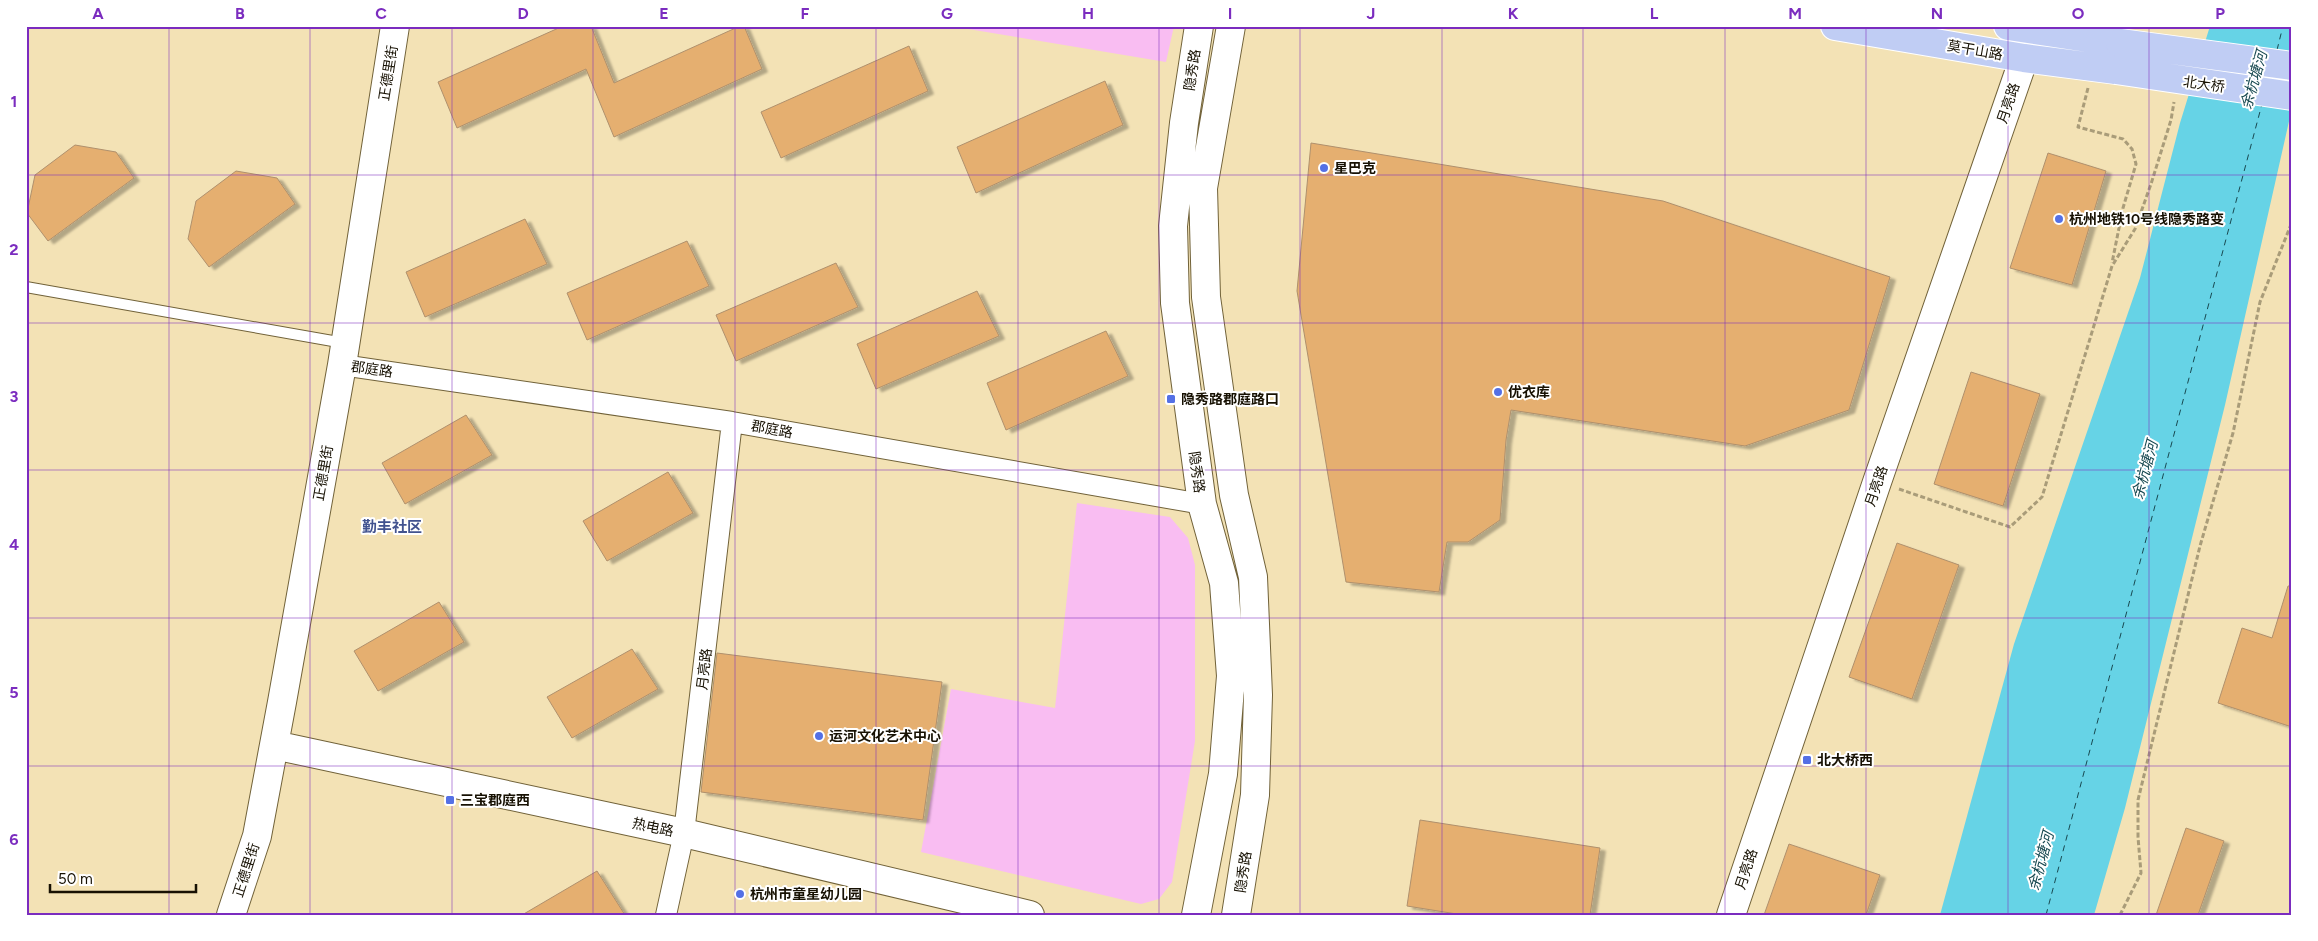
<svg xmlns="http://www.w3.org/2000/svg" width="2318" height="941" font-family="Figtree,'Noto Sans SC',sans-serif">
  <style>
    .green { fill: #f9bdf2 }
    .water { fill: #66d3e6 }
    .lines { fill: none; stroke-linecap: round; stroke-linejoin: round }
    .ferry { stroke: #184951; stroke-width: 1; stroke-dasharray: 6 5; stroke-linecap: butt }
    .building { fill: #e5af6f; stroke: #af906d; filter: url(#shadow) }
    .lane-casing { stroke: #716239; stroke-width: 12 }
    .street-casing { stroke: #716239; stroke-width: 22 }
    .secondary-casing { stroke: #716239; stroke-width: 30 }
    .primary-casing { stroke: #fff; stroke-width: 30 }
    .path { stroke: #a99c79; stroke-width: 3; stroke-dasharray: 5 2.5; stroke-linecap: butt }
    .lane { stroke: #fff; stroke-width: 10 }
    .street { stroke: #fff; stroke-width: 20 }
    .secondary { stroke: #fff; stroke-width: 28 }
    .primary { stroke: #c0cdf4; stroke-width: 28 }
    .primary-bridge-casing { stroke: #fff; stroke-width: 30; stroke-linecap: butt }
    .primary-bridge { stroke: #c0cdf4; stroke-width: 28 }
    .grid { fill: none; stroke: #7b2cbf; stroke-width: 1; stroke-opacity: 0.55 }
    .poi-dot { fill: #5470e5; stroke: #fff; stroke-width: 2 }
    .labels { text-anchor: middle; stroke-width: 4; stroke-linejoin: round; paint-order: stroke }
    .street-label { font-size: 14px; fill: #171103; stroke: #fff }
    .poi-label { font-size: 14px; font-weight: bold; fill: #171103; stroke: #fff; text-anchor: start }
    .water-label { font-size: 15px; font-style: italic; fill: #184951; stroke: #fff }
    .neighbourhood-label { font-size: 15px; font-weight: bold; fill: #42538f; stroke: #fff }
    .neatline { fill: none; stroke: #7b2cbf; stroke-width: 2 }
    .grid-label { font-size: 16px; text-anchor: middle; font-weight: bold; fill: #7b2cbf }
  </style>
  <defs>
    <filter id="shadow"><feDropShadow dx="5.5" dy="3" stdDeviation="1" flood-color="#0004"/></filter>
  </defs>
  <rect width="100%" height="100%" fill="#f3e2b5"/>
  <path class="green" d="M950 26H1174L1166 62Z
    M1077 503 1170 517 1188 538 1195 565V741L1172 882 1159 899 1141 904 921 852 951 689 1055 708Z"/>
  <path class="water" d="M2210 26H2292V108L2225 405 2125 808 2094 915H1940L2014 644 2140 278 2180 123Z"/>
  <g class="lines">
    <path class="ferry" d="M2277 50 2283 26
      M2046 915 2262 104"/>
  </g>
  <path class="building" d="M563 26H591L614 83 740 26H744L762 69 614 137 586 69 457 128 438 82Z
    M909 46 928 91 781 158 761 112Z
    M1105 81 1123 125 976 193 957 147Z
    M1311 143 1663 201 1890 277 1849 410 1745 446 1511 410 1506 440 1500 520 1468 542H1447L1439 592 1346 582 1297 291Z
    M75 145 116 152 134 178 48 241 27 213 35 175Z
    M2048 153 2106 171 2072 285 2010 268Z
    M236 171 277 178 295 204 209 267 188 239 196 201Z
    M525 219 547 264 425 317 406 272Z
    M687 241 709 286 587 340 567 293Z
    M836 263 858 307 736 361 716 315Z
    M977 291 999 336 876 389 857 344Z
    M1106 331 1128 376 1006 430 987 383Z
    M1971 372 2040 394 2003 506 1934 484Z
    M466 415 492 455 405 504 382 463Z
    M668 472 693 513 607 561 583 521Z
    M1897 543 1959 565 1912 699 1849 677Z
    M2288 586H2292V727L2218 703 2242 628 2272 638Z
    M439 602 464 642 378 691 354 651Z
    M632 649 658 689 572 738 547 697Z
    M717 653 942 682 923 820 701 792Z
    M1420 820 1600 848 1590 915H1463L1407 906Z
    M2186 828 2224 841 2198 915H2156Z
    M1789 844 1880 875 1866 915H1764Z
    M597 871 625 915H522Z"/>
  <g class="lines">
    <defs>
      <path id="lane" d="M26 287 344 343"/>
      <path id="street" d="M342 365 732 422 1202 504
        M666 915 684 833 732 422"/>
      <path id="secondary" d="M1231 26 1203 188 1206 297 1234 495 1253 577 1258 695 1255 795 1236 915
        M274 745 684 833 1030 915
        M231 915 257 836 282 702 342 365 395 26
        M1196 915 1223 774 1231 676 1224 583 1202 504 1175 303 1173 226 1184 123 1199 26
        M1731 915 1877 482 2024 58"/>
      <path id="primary" d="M1835 26 2024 58 2116 70
        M2008 26 2120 43"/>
    </defs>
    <use href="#lane" class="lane-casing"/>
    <use href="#street" class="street-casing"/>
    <use href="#secondary" class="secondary-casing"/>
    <use href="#primary" class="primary-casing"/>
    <path class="path" d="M2088 88 2078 127 2123 139 2132 149 2136 164 2123 208 2112 263
      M1899 489 2010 527 2042 497 2112 266 2135 229 2151 184 2171 120 2174 102
      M2120 915 2141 873 2138 837V800L2200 546 2233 433 2260 302 2292 222"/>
    <use href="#lane" class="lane"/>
    <use href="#street" class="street"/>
    <use href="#secondary" class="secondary"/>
    <use href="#primary" class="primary"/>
    <defs>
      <path id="primary-bridge" d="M2120 43 2292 66
        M2116 70 2292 96"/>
    </defs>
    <use href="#primary-bridge" class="primary-bridge-casing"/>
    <use href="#primary-bridge" class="primary-bridge"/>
  </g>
  <path class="grid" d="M169 26V915M310 26V915M452 26V915M593 26V915M735 26V915M876 26V915M1018 26V915M1159 26V915M1300 26V915M1442 26V915M1583 26V915M1725 26V915M1866 26V915M2008 26V915M2149 26V915M26 175H2292M26 323H2292M26 470H2292M26 618H2292M26 766H2292"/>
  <g class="poi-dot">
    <circle cx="1324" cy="168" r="5"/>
    <circle cx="2059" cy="219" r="5"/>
    <circle cx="1498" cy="392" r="5"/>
    <rect x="1166" y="394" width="10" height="10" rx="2.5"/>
    <circle cx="819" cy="736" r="5"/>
    <rect x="1802" y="755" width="10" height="10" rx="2.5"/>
    <rect x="445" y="795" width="10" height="10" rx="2.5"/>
    <circle cx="740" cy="894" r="5"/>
  </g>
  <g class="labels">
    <g class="street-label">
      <text transform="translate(1975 50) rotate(10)" y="5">莫干山路</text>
      <text transform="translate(1192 70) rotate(-81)" y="5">隐秀路</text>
      <text transform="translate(388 73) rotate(-81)" y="5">正德里街</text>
      <text transform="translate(2204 84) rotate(8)" y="5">北大桥</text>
      <text transform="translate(2008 103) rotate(-71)" y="5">月亮路</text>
      <text transform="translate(372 369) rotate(8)" y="5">郡庭路</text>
      <text transform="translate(772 429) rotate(10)" y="5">郡庭路</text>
      <text transform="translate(1197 472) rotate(82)" y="5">隐秀路</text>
      <text transform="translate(323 473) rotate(-80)" y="5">正德里街</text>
      <text transform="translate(1876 486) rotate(-71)" y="5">月亮路</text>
      <text transform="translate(704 669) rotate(-83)" y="5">月亮路</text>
      <text transform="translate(653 827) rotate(12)" y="5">热电路</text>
      <text transform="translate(1746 869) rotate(-72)" y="5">月亮路</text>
      <text transform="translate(246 870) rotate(-72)" y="5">正德里街</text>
      <text transform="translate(1243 872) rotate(-81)" y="5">隐秀路</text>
    </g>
    <g class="poi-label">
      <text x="1334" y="173">星巴克</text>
      <text x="2069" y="224">杭州地铁10号线隐秀路变</text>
      <text x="1508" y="397">优衣库</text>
      <text x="1181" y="404">隐秀路郡庭路口</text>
      <text x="829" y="741">运河文化艺术中心</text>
      <text x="1817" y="765">北大桥西</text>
      <text x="460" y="805">三宝郡庭西</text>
      <text x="750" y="899">杭州市童星幼儿园</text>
    </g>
    <g class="water-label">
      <text transform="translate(2254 80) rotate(-74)" y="5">余杭塘河</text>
      <text transform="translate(2145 470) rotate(-75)" y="5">余杭塘河</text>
      <text transform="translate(2041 861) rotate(-75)" y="5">余杭塘河</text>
    </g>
    <g class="neighbourhood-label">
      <text x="392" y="532">勤丰社区</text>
    </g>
  </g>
  <rect width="2318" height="941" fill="none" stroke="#ffffff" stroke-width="55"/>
  <path d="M50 884v8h146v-8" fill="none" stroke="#171103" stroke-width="2.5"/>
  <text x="58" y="884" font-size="15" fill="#171103" stroke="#ffffff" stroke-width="4" paint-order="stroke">50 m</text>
  <rect x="28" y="28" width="2262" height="886" class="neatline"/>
  <g class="grid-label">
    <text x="98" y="19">A</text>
    <text x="240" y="19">B</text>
    <text x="381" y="19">C</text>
    <text x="523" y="19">D</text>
    <text x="664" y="19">E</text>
    <text x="805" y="19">F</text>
    <text x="947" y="19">G</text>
    <text x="1088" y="19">H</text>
    <text x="1230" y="19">I</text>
    <text x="1371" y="19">J</text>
    <text x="1513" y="19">K</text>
    <text x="1654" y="19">L</text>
    <text x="1795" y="19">M</text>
    <text x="1937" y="19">N</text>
    <text x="2078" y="19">O</text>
    <text x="2220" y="19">P</text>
    <text x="14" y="107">1</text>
    <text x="14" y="255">2</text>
    <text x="14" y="402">3</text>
    <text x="14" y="550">4</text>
    <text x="14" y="698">5</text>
    <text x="14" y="845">6</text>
  </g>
</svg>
